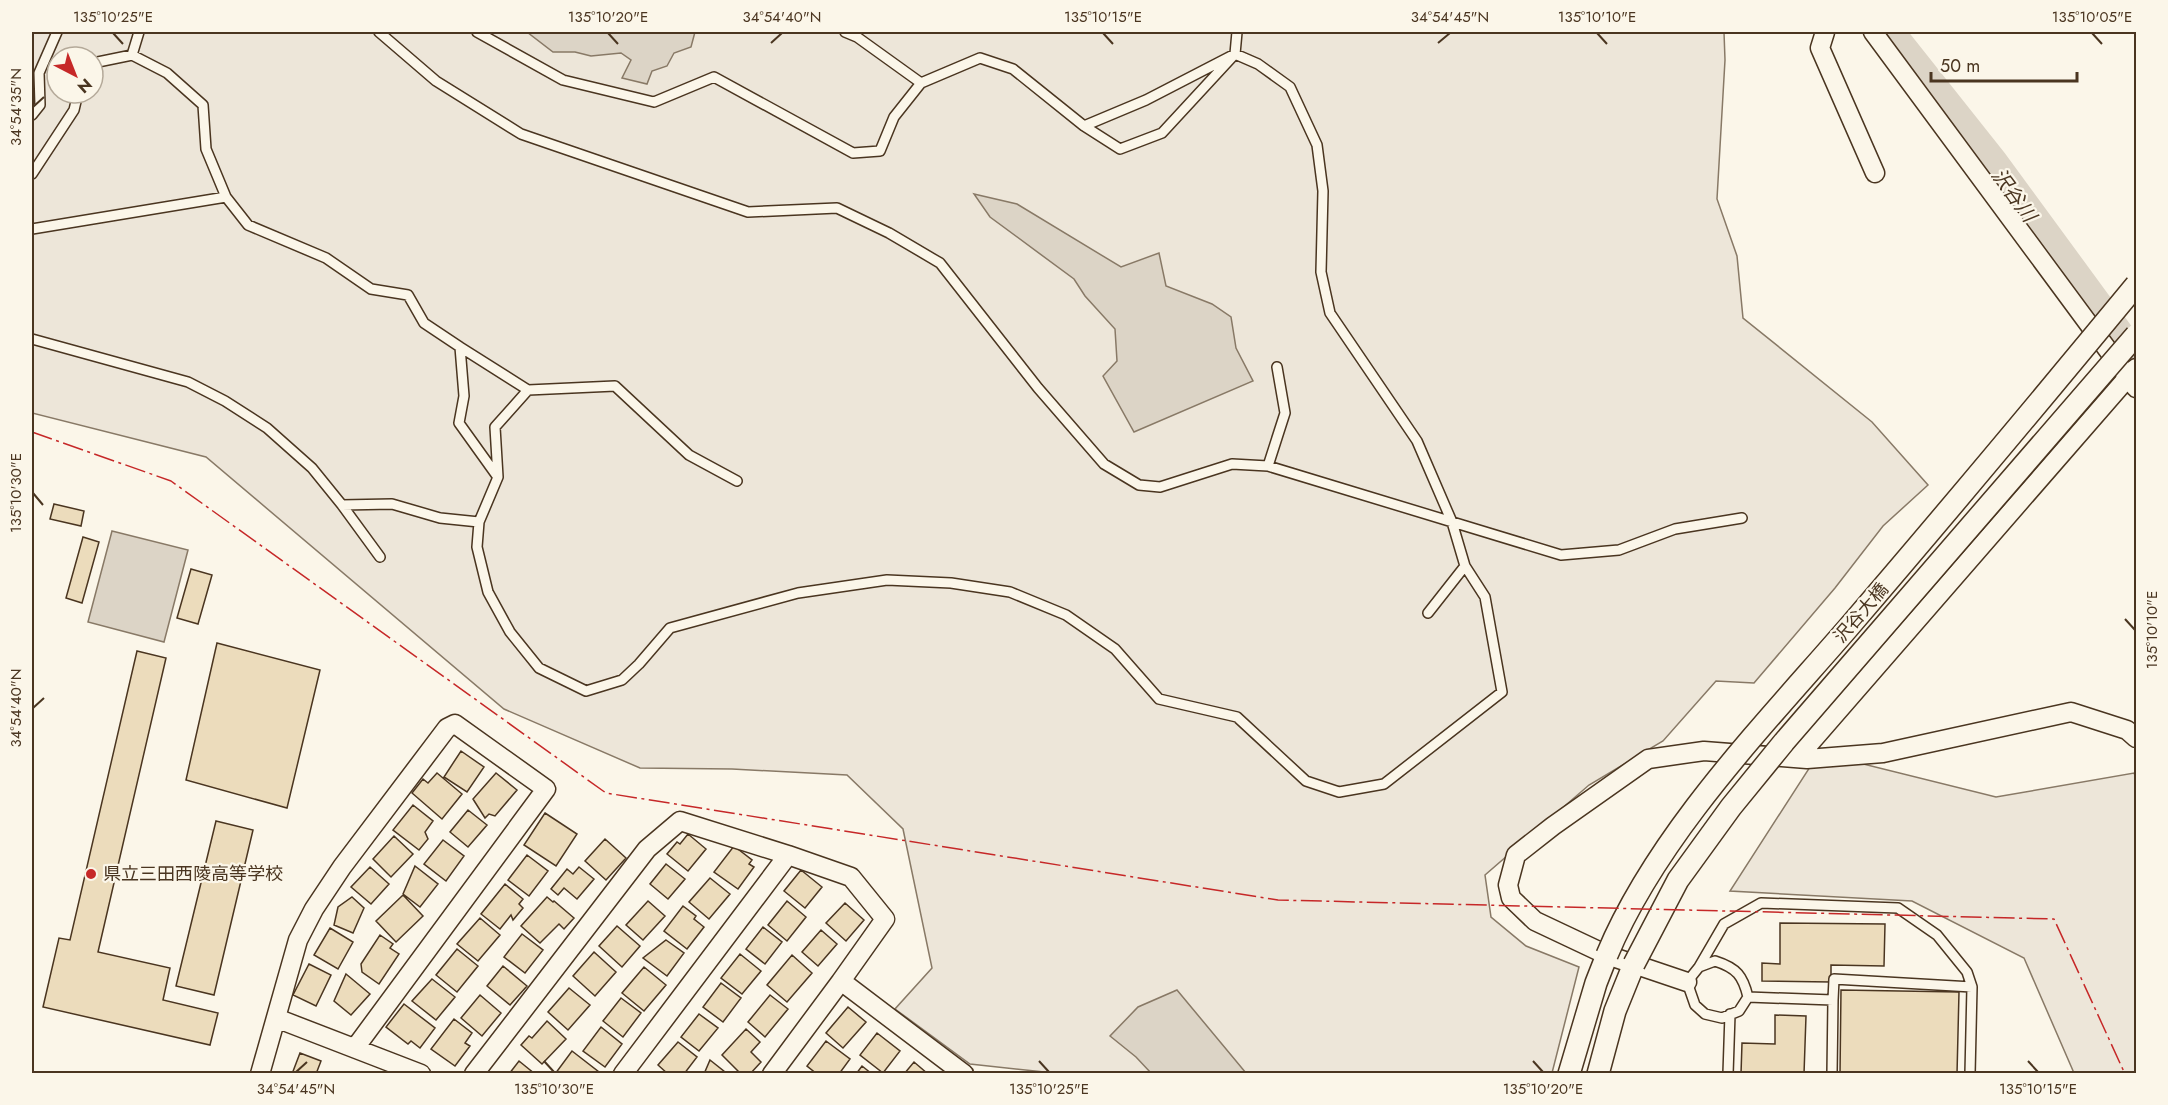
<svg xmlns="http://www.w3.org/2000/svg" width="2168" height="1105" font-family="Jost,'Noto Sans JP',sans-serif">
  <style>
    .green { fill: #ede6d9; stroke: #887966; stroke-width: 1.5; fill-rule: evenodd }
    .water { fill: #dcd4c6; stroke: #887966; stroke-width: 1.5 }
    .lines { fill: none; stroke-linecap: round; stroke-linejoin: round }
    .river { stroke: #dcd4c6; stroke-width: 34 }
    .building { fill: #ecdcbc; stroke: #4a3520; stroke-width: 1.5 }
    .service-casing { stroke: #4a3520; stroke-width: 12 }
    .minor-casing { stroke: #4a3520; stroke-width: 21 }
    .tertiary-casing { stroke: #4a3520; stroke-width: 24 }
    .service { stroke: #fbf6e9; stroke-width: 9 }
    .minor { stroke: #fbf6e9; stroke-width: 18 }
    .tertiary { stroke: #fbf6e9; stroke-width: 21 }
    .tertiary-bridge-casing { stroke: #4a3520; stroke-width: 24; stroke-linecap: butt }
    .tertiary-bridge { stroke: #fbf6e9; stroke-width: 21 }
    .power { stroke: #c62828; stroke-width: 1.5; stroke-dasharray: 21 4.5 3 4.5; stroke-linecap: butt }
    .ticks { fill: none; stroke: #4a3520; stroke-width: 2 }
    .poi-dot { fill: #c62828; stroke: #fbf6e9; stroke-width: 2 }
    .labels { text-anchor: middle; stroke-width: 4.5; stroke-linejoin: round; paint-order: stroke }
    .street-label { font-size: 18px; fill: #4a3520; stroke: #fbf6e9 }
    .poi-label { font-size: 18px; fill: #4a3520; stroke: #fbf6e9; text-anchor: start }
    .water-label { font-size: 20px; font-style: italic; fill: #4a3520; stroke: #fbf6e9 }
    .neatline { fill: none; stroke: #4a3520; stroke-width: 2 }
    .ticks-label { font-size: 15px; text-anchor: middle; fill: #4a3520 }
  </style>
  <rect width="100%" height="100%" fill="#fbf6e9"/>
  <path class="green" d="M32 32H1724L1725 60 1717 199 1737 256 1743 318 1872 422 1928 485 1883 526 1835 588 1754 683 1716 681 1663 741 1589 785 1485 875 1491 917 1526 946 1579 967 1552 1073 1063 1074 970 1064 895 1009 932 968 903 829 847 775 732 769 640 768 504 709 206 457 32 413ZM57 57H93V93H57Z
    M1819 753 1996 797 2134 773 2136 778V1073H2074L2024 958 1912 901 1730 891Z"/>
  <path class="water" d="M527 32H695L691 47 674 53 667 66 652 71 647 84 622 78 631 60 621 53 591 56 575 52H553Z
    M974 194 1017 204 1121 267 1159 253 1166 286 1212 304 1231 317 1236 348 1253 381 1134 432 1103 376 1117 361 1115 329 1085 296 1074 279 990 217Z
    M112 531 188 550 164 642 88 622Z
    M1177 990 1246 1073H1151L1136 1057 1110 1036 1138 1007Z"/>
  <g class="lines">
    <path class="river" d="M1887 32 1991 163 2136 361"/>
  </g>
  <path class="building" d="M54 504 84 511 81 526 50 519Z
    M83 537 99 542 82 603 66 598Z
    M191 569 212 575 198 624 177 618Z
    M217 643 320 670 287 808 186 780Z
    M137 651 166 658 98 952 170 968 163 1000 218 1013 210 1045 43 1007 59 938 70 940Z
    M461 751 484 767 467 792 444 777Z
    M437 773 462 794 442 819 412 793 423 779 428 783Z
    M496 773 517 790 495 816 489 814 485 818 473 799Z
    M413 805 433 821 425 832 428 839 419 850 393 830Z
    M468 810 487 825 468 847 450 832Z
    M545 813 577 834 556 866 524 845Z
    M216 821 253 830 214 995 176 986Z
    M688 834 706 849 688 871 667 854 677 842 680 844Z
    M394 836 413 854 391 877 373 859Z
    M605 839 626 858 606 880 585 861Z
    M443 840 464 856 446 881 424 864Z
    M734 846 752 860 749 864 754 867 738 889 714 872Z
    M527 855 548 871 529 896 508 880Z
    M666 864 685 879 668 899 650 884Z
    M415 866 438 884 420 907 403 894Z
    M370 867 389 884 371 904 351 887Z
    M579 867 594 879 577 899 564 888 558 895 551 889 567 869 573 874Z
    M801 870 822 887 805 908 784 891Z
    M710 878 730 894 709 919 689 902Z
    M505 884 523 899 519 904 523 908 513 920 511 915 500 929 481 914Z
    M403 895 423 916 396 942 376 921Z
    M352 897 364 908 353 933 334 925 338 907Z
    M547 897 553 902 554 901 574 918 564 929 559 924 540 943 521 926Z
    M648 901 665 916 643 940 626 925Z
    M787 901 806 917 787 941 768 925Z
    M845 903 864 920 846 941 826 923Z
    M683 906 696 916 694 919 704 927 687 949 664 931Z
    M480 918 500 935 478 961 457 944Z
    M1780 923 1885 924 1884 966 1831 965V982L1762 981V963L1780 964Z
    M617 926 640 946 622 967 599 946Z
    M763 927 782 942 765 964 746 949Z
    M330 928 353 942 338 969 314 955Z
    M821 930 837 944 818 966 802 952Z
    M522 934 543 950 525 973 504 957Z
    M380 935 393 944 390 948 399 954 379 984 362 972 361 964Z
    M666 940 684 953 667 976 643 958Z
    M457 949 478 966 457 992 436 975Z
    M594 952 616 972 595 996 573 976Z
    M740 954 761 971 742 994 721 978Z
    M792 955 812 973 787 1002 767 985Z
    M309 964 331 975 316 1006 293 995Z
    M503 966 527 986 510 1005 487 986Z
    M644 967 666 985 644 1011 622 993Z
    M346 974 370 994 351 1015 334 1001Z
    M432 979 455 997 436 1020 412 1001Z
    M721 983 741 998 723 1022 703 1007Z
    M569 988 590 1005 568 1030 548 1012Z
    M1841 990 1959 992 1957 1074H1840Z
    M480 995 501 1013 482 1036 461 1018Z
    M770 995 788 1009 765 1037 748 1022Z
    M621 998 641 1013 623 1037 603 1021Z
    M404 1004 435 1028 420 1048 411 1041 408 1044 386 1027Z
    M848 1007 866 1022 843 1048 826 1033Z
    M699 1014 718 1028 699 1051 681 1037Z
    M1775 1015 1806 1016 1804 1074H1741L1742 1043 1775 1044Z
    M454 1019 472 1033 465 1043 470 1046 455 1066 431 1049Z
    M547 1021 566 1039 542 1064 521 1045 529 1036 532 1038Z
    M601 1027 622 1044 605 1067 583 1051Z
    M746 1029 760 1042 751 1052 761 1062 750 1074H741L722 1055Z
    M877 1033 900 1051 883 1073 860 1055Z
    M826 1041 850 1059 839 1074H817L807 1066Z
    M678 1042 697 1057 684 1074H668L658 1065Z
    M572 1051 599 1072 598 1074H555Z
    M300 1053 321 1061 316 1074H292Z
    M710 1060 725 1072 724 1074H704Z
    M519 1061 535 1074H509Z
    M914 1062 928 1074H904Z
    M862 1066 872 1074H856Z"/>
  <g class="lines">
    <defs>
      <path id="service" d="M379 32 436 81 521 134 748 212 837 208 889 233 940 263 1038 388 1104 464 1139 485 1160 487 1232 464 1268 466 1561 555 1619 550 1675 529 1742 518
        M845 32 857 37 921 83
        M132 55 139 32
        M93 63 132 55 167 73 203 105 206 149 226 197 248 225 326 258 371 289 408 295 424 323 460 347
        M32 115 40 105 39 73 57 32
        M1084 126 1146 100 1235 54 1237 32
        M32 174 74 110 78 93
        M32 229 226 197
        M32 339 188 382 225 401 267 428 312 468 342 505 392 504 440 518 479 522 477 547 488 592 510 632 539 668 586 691 622 680 639 664 670 628 798 593 887 580 951 583 1010 592 1066 615 1115 649 1159 699 1237 717 1306 781 1339 792 1384 784 1502 692 1485 597 1465 566 1452 522 1417 441 1330 313 1321 272 1323 191 1317 145 1290 87 1258 64 1235 54 1162 133 1120 149 1084 126 1013 69 980 58 921 83 894 117 880 151 853 153 714 77 654 102 563 80 477 32
        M1268 466 1285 413 1277 367
        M497 476 459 423 464 396 460 347 528 390
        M342 505 380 557
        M479 522 498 477 495 427 528 390 615 386 689 455 737 481
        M1428 613 1465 566
        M1715 961C1737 968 1743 976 1748 997L1739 1011 1722 1018 1705 1014 1695 1005 1687 982 1699 967Z
        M1699 967 1724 924 1761 903 1898 908 1937 935 1967 972 1972 987 1970 1074
        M1748 997 1833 1000 1832 1074
        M1833 1000 1834 979 1972 987
        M1728 1074 1730 1014"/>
      <path id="minor" d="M1825 32 1820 48 1875 173
        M1873 32 2136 388
        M1797 758 2136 368
        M1687 982 1607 955 1535 921 1511 898 1508 885 1516 855 1553 826 1648 759 1704 751 1807 759 1883 753 2071 712 2127 730 2136 738
        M276 1018 421 1074
        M260 1074 298 940 314 909 342 867 447 728 455 724 546 789 355 1048
        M474 1074 647 849 680 821 788 855 851 877 885 919 841 981 964 1074
        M623 1074 788 855
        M772 1074 841 981"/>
      <path id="tertiary" d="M1569 1074 1596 983 1607 955
        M1598 1074 1615 1011 1634 964"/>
    </defs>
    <use href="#service" class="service-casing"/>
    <use href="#minor" class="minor-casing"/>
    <use href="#tertiary" class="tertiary-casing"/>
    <use href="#service" class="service"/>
    <use href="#minor" class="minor"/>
    <use href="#tertiary" class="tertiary"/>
    <defs>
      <path id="tertiary-bridge" d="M1607 955C1657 835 1763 726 1848 628 1945 515 2041 400 2136 285
        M1634 964 1678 880 1731 807 1784 742 2136 335"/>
    </defs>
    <use href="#tertiary-bridge" class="tertiary-bridge-casing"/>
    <use href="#tertiary-bridge" class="tertiary-bridge"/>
    <path class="power" d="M32 432 171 481 606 793 1278 900 2054 919 2125 1074"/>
  </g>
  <path class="ticks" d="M113 33 123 44M608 33 618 44M1103 33 1113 44M1597 33 1607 44M2092 33 2102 44M771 43 782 33M1438 43 1450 33M33 107 44 97M33 493 43 505M2125 619 2135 630M33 708 44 698M544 1061 554 1072M1039 1061 1049 1072M1533 1061 1543 1072M2028 1061 2038 1072M296 1072 307 1062"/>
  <circle class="poi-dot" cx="91" cy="874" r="6"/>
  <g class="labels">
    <g class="street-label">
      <text transform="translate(1861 613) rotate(-49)" y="6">沢谷大橋</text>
    </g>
    <g class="poi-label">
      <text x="103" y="880">県立三田西陵高等学校</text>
    </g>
    <g class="water-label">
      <text transform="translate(2014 195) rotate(54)" y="7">沢谷川</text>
    </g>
  </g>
  <rect width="2168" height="1105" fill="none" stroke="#fbf6e9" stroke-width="66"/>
  <g transform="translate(75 75) rotate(138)"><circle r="28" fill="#fbf6e9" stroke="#b4a999" stroke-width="1.5"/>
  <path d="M0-4.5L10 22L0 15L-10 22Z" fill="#c62828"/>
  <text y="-9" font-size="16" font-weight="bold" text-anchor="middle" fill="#4a3520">N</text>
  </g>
  <path d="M1931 72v9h146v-9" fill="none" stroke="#4a3520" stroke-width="3"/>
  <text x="1940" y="72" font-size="18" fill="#4a3520" stroke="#fbf6e9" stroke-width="4.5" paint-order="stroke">50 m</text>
  <rect x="33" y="33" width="2102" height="1039" class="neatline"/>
  <g class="ticks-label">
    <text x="113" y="22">135°10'25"E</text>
    <text x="608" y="22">135°10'20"E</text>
    <text x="782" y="22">34°54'40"N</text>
    <text x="1103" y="22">135°10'15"E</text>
    <text x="1450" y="22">34°54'45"N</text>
    <text x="1597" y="22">135°10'10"E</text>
    <text x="2092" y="22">135°10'05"E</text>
    <text transform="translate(16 107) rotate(-90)" y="5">34°54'35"N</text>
    <text transform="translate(16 493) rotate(-90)" y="5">135°10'30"E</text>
    <text transform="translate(2152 630) rotate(-90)" y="5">135°10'10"E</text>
    <text transform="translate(16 708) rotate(-90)" y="5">34°54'40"N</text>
    <text x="296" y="1094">34°54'45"N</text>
    <text x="554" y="1094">135°10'30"E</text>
    <text x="1049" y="1094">135°10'25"E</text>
    <text x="1543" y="1094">135°10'20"E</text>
    <text x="2038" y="1094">135°10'15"E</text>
  </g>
</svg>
